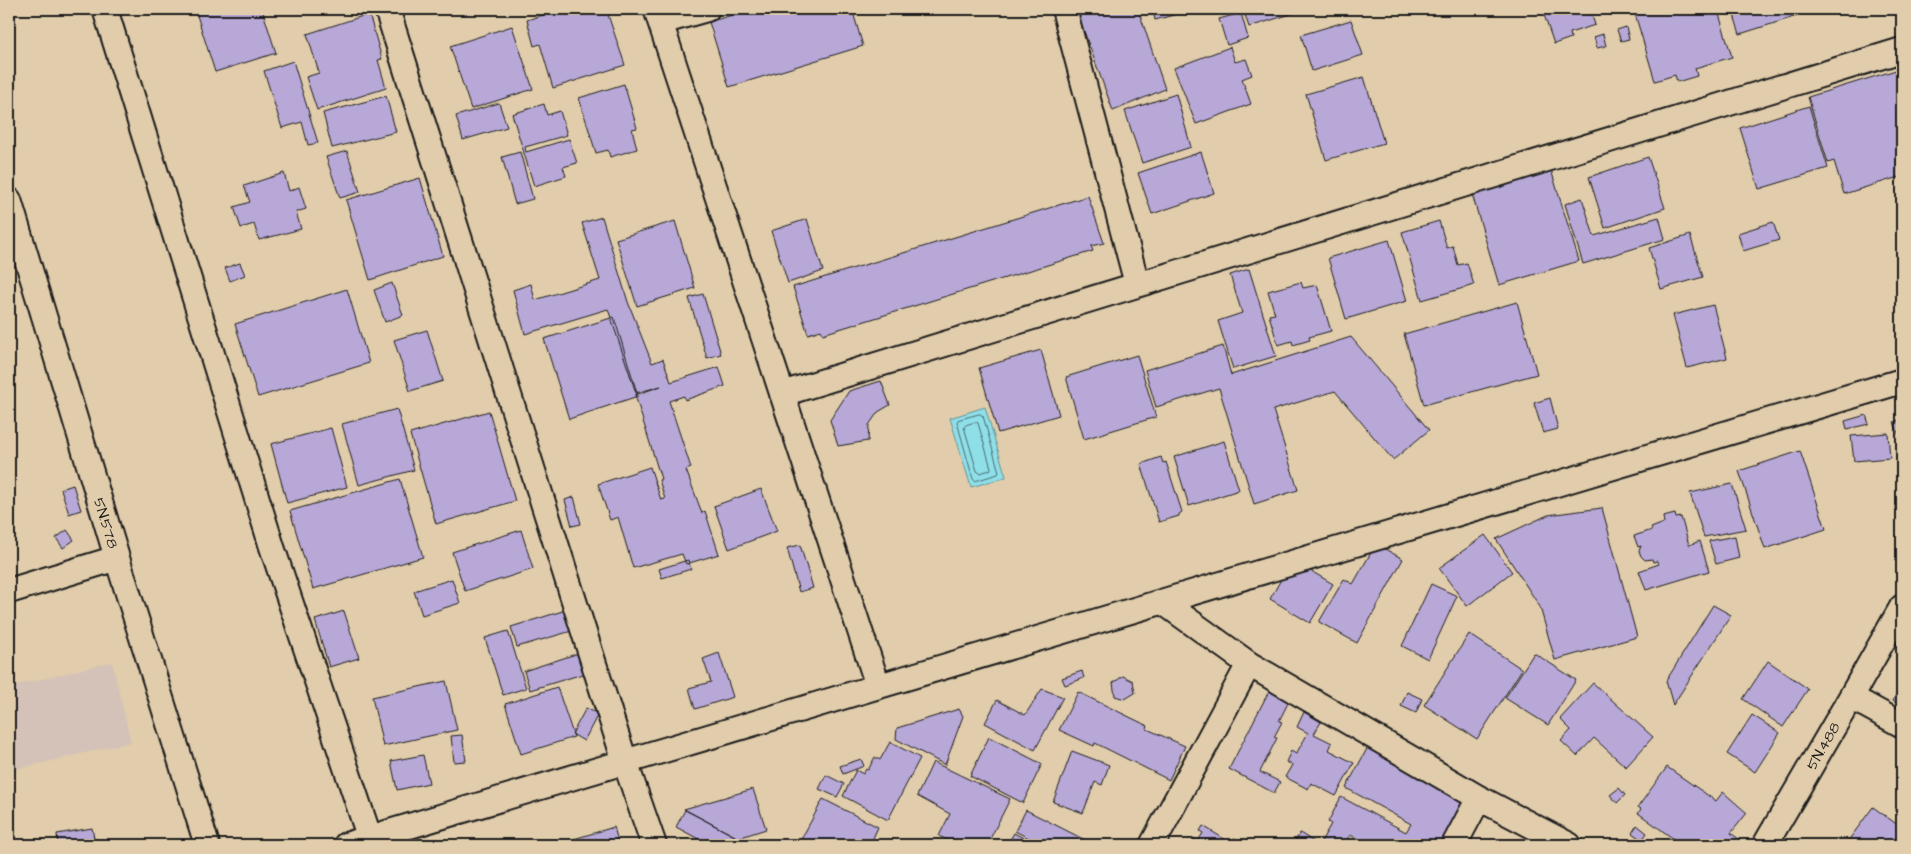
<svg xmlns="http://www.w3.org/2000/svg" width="1911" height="854" font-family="'Architects Daughter',sans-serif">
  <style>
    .built { fill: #d4c2b8 }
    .water { fill: #8fdfe9; stroke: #619197 }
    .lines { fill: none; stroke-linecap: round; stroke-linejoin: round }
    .shore { stroke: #4a6a6e; stroke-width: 1 }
    .building { fill: #b7a8d8; stroke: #1c1c1c }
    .minor-casing { stroke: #1c1c1c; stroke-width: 28 }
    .minor { stroke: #e1cdab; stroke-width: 24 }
    .labels { text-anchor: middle; stroke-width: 4; stroke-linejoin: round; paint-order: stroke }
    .street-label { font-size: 15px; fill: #1c1c1c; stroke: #e1cdab }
  </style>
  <rect width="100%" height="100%" fill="#e1cdab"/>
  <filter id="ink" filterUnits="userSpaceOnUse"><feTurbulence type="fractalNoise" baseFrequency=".02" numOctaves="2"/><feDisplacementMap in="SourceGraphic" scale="10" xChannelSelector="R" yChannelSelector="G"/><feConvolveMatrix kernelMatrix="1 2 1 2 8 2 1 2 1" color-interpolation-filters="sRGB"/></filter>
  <g filter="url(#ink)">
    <path class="built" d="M112 662 131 742 9 771V687Z"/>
    <path class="water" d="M985 407 1006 477 971 487 950 418Z"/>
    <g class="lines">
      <path class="shore" d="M980 414 983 416 999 472 998 474 975 481 973 479 957 422 958 420Z
        M976 422 978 423 991 468 990 470 980 473 977 471 964 427 966 425Z"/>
    </g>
    <path class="building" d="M195 9H262L276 53 215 72Z
      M562 9H606L625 65 553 88 540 44 534 46 527 20Z
      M752 9H852L863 46 729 87 709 22Z
      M1076 9H1138L1165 89 1113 111Z
      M1153 9H1196L1155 20Z
      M1243 9H1307L1249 27Z
      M1542 9H1590L1595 25 1570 33 1571 38 1554 44Z
      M1649 9H1707L1709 14 1718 11 1732 57 1695 68 1697 76 1677 82 1675 75 1655 81 1635 14Z
      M1732 9H1794L1797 16 1740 34Z
      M1241 13 1248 38 1227 45 1219 19Z
      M369 14 382 59 378 60 386 88 317 110 306 77 319 73 307 34Z
      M1351 20 1363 55 1312 71 1301 35Z
      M512 26 533 89 471 109 450 46Z
      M1626 27 1629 39 1621 41 1617 30Z
      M1603 34 1606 46 1597 48 1594 37Z
      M1230 47 1235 62 1246 59 1252 75 1242 79 1251 104 1196 124 1174 68Z
      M293 61 318 143 308 145 302 122 282 128 264 71Z
      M1896 70 1902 90V176L1844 194 1834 161 1828 163 1808 97Z
      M1364 77 1384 143 1326 160 1306 94Z
      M624 84 637 128 632 129 637 149 610 157 608 150 596 153 579 98Z
      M1176 94 1191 147 1142 163 1125 111Z
      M386 96 396 132 332 148 323 113Z
      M499 103 507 127 463 140 456 116Z
      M544 104 547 115 560 111 567 135 525 147 526 152 569 139 577 163 563 167 566 176 534 186 512 114Z
      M1809 106 1828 168 1759 189 1740 128Z
      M347 151 360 192 340 198 326 157Z
      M520 152 533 199 515 204 502 157Z
      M1201 152 1214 193 1152 214 1138 173Z
      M1648 157 1665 208 1605 228 1589 177Z
      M1548 160 1579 261 1499 285 1469 184Z
      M284 173 289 191 299 187 306 209 296 212 301 229 259 240 254 224 241 228 234 207 250 202 244 186Z
      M420 178 443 256 370 280 346 200Z
      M1088 196 1104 243 1091 246 1093 251 823 334 821 330 808 334 793 287Z
      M1582 198 1594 236 1659 217 1665 239 1583 264 1565 204Z
      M602 217 628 302 652 363 663 359 671 382 719 367 725 386 685 400 684 396 669 401 691 468 686 470 702 513 705 511 719 554 686 564 682 554 633 568 618 517 610 520 598 484 650 467 661 500 665 499 659 480 661 479 635 395 661 386 636 393 608 309 525 334 513 290 531 284 535 300 600 280 582 223Z
      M807 219 823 271 788 283 771 231Z
      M675 221 695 288 637 306 616 239Z
      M1439 221 1447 248 1453 246 1458 265 1467 263 1474 285 1422 300 1402 232Z
      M1773 222 1779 240 1743 251 1738 233Z
      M1690 235 1703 277 1661 289 1649 248Z
      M1389 240 1407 301 1346 319 1328 258Z
      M240 263 245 275 230 281 225 268Z
      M1249 269 1276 356 1233 369 1218 321 1242 313 1230 275Z
      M1301 282 1303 288 1317 285 1331 331 1309 337 1310 340 1293 345 1292 341 1278 345 1269 315 1275 314 1268 291Z
      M392 283 403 315 385 322 374 290Z
      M347 289 369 363 258 397 235 324Z
      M703 294 721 354 707 358 689 298Z
      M1517 302 1537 374 1424 405 1404 334Z
      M1713 305 1727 358 1687 368 1673 315Z
      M614 317 638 396 569 419 544 339Z
      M427 330 443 381 410 391 394 340Z
      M1351 337 1429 430 1393 460 1335 391 1273 410 1298 490 1254 504 1219 388 1156 407 1145 370 1223 346 1231 375Z
      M1041 350 1059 415 998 433 979 368Z
      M1137 355 1156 417 1084 439 1066 377Z
      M881 381 890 405 878 412 869 425 868 441 838 446 830 420 849 391Z
      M1550 398 1558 429 1543 433 1534 403Z
      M397 409 414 470 359 485 342 424Z
      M489 411 515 501 436 524 410 434Z
      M1866 415 1869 424 1847 429 1845 421Z
      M1902 419V443L1894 422Z
      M331 428 347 487 287 503 271 444Z
      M1888 433 1890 458 1854 461 1851 436Z
      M1224 441 1239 490 1189 506 1174 457Z
      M1800 451 1826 529 1765 549 1739 471Z
      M1161 457 1163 463 1166 462 1182 512 1179 514V516L1159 522 1141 464Z
      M400 479 423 557 313 589 290 511Z
      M1732 484 1746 529 1704 537 1690 493Z
      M73 485 81 510 69 514 61 489Z
      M761 489 777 531 729 549 714 506Z
      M574 497 581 524 572 526 565 500Z
      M1602 508 1637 637 1555 660 1540 607 1496 539 1548 515Z
      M1675 514 1676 518 1681 517 1689 545 1700 541 1709 571 1646 590 1639 571 1659 564 1657 561 1653 562 1652 559 1645 560 1641 556 1639 551 1641 546 1638 547 1634 536 1652 530 1651 528 1664 523 1663 517Z
      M67 530 74 540 63 548 56 538Z
      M521 530 533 569 465 591 452 552Z
      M1485 535 1512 572 1467 606 1439 568Z
      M1735 536 1739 558 1716 564 1709 541Z
      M1376 544 1403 559 1357 643 1319 622 1344 579 1353 584Z
      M800 545 813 588 799 592 787 548Z
      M688 560 691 569 662 578 659 569Z
      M1292 560 1333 584 1310 623 1270 599Z
      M452 579 460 603 422 615 414 591Z
      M1431 584 1457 596 1428 659 1402 646Z
      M1713 605 1731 615 1673 705 1666 681Z
      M569 609 575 630 517 647 511 627Z
      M344 611 359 658 329 667 315 620Z
      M508 631 526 688 503 695 485 638Z
      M1469 634 1522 669 1477 739 1424 705Z
      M582 652 589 672 530 690 524 671Z
      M719 653 733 697 695 709 689 688 711 682 703 659Z
      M1534 653 1576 680 1548 725 1505 698Z
      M1768 661 1808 689 1783 727 1743 699Z
      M1082 671 1084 678 1065 685 1062 678Z
      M1123 676 1133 681 1135 693 1125 699 1115 696 1113 683Z
      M446 681 457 730 383 746 372 697Z
      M1902 682V706L1893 701Z
      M1593 683 1653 737 1626 767 1594 738 1577 756 1561 741 1571 730 1560 719Z
      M557 687 574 737 521 754 505 704Z
      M1042 689 1063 697 1035 750 985 723 997 700 1025 715Z
      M1269 691 1289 701 1279 721 1282 722 1274 737 1277 738 1260 772 1280 782 1274 793 1229 769Z
      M1078 692 1148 726 1147 729 1185 746 1169 780 1095 743 1094 746 1059 730Z
      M1407 692 1422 699 1416 713 1401 706Z
      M586 708 598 714 584 741 572 734Z
      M959 709 963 716 945 765 896 739 897 728Z
      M1304 712 1321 722 1314 734 1332 743 1329 750 1354 763 1336 796 1311 783 1308 789 1285 777 1292 765 1286 762 1291 751 1296 754 1308 733 1297 727Z
      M1752 715 1780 733 1755 772 1727 754Z
      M462 735 466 761 454 762 451 736Z
      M989 737 1042 764 1023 803 970 776Z
      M890 742 920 758 888 820 843 796 856 770 863 774 866 769 868 770 875 757 880 760Z
      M1369 745 1470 800 1442 845H1371L1350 835 1344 845H1319L1331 824 1328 822 1341 797 1406 832 1411 824 1346 788Z
      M1072 751 1109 765 1102 785 1095 782 1083 813 1053 802Z
      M423 755 429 783 397 790 391 761Z
      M861 759 864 766 843 774 840 766Z
      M933 762 1010 799 987 845H958L939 836 950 814 917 796Z
      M1667 767 1716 801 1723 792 1747 813 1731 833 1740 840 1736 845H1686L1687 843 1685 841 1682 845 1638 813 1641 809 1638 807Z
      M826 775 844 784 837 797 819 789Z
      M1619 788 1625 795 1617 803 1610 795Z
      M753 789 766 829 738 838 684 809Z
      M823 799 878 827 870 845H798Z
      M1873 807 1902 828V845H1845Z
      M685 810 735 836 733 840 721 845 715 842 714 845H710L676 827Z
      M1026 810 1095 845H1042L1015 831Z
      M1637 825 1647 833 1642 840 1632 833Z
      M1203 826 1226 840 1223 845H1190L1194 838 1198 841 1203 833 1200 831Z
      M614 827 619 845H557V844Z
      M92 828 95 843 83 845H58L57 834Z
      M1014 833 1036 845H1007Z
      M1300 833 1314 842 1313 845H1293Z
      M739 838 741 845H720H721Z
      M1234 838 1248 845H1230Z"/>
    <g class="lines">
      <defs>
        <path id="minor" d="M105 9 272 547 372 845
          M387 9 625 762 654 845
          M656 9 878 686
          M1064 9 1137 284
          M661 22 707 9
          M9 200 117 558 207 845
          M782 394 1902 50
          M9 591 117 558
          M1163 602 1249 664 1479 798 1569 845
          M1851 697 1902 607
          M346 845 1902 381
          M1152 845 1249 664
          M1454 845 1479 798
          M1765 845 1851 697 1902 725"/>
      </defs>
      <use href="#minor" class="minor-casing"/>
      <use href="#minor" class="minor"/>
    </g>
  </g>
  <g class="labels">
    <g class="street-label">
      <text transform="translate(106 523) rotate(73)" y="5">5N.578</text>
      <text transform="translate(1823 746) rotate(-60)" y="5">5N.488</text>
    </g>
  </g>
  <rect width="1911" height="854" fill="none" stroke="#e1cdab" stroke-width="30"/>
  <rect x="15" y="15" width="1881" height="824" fill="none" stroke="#1c1c1c" stroke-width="2" filter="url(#ink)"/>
</svg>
